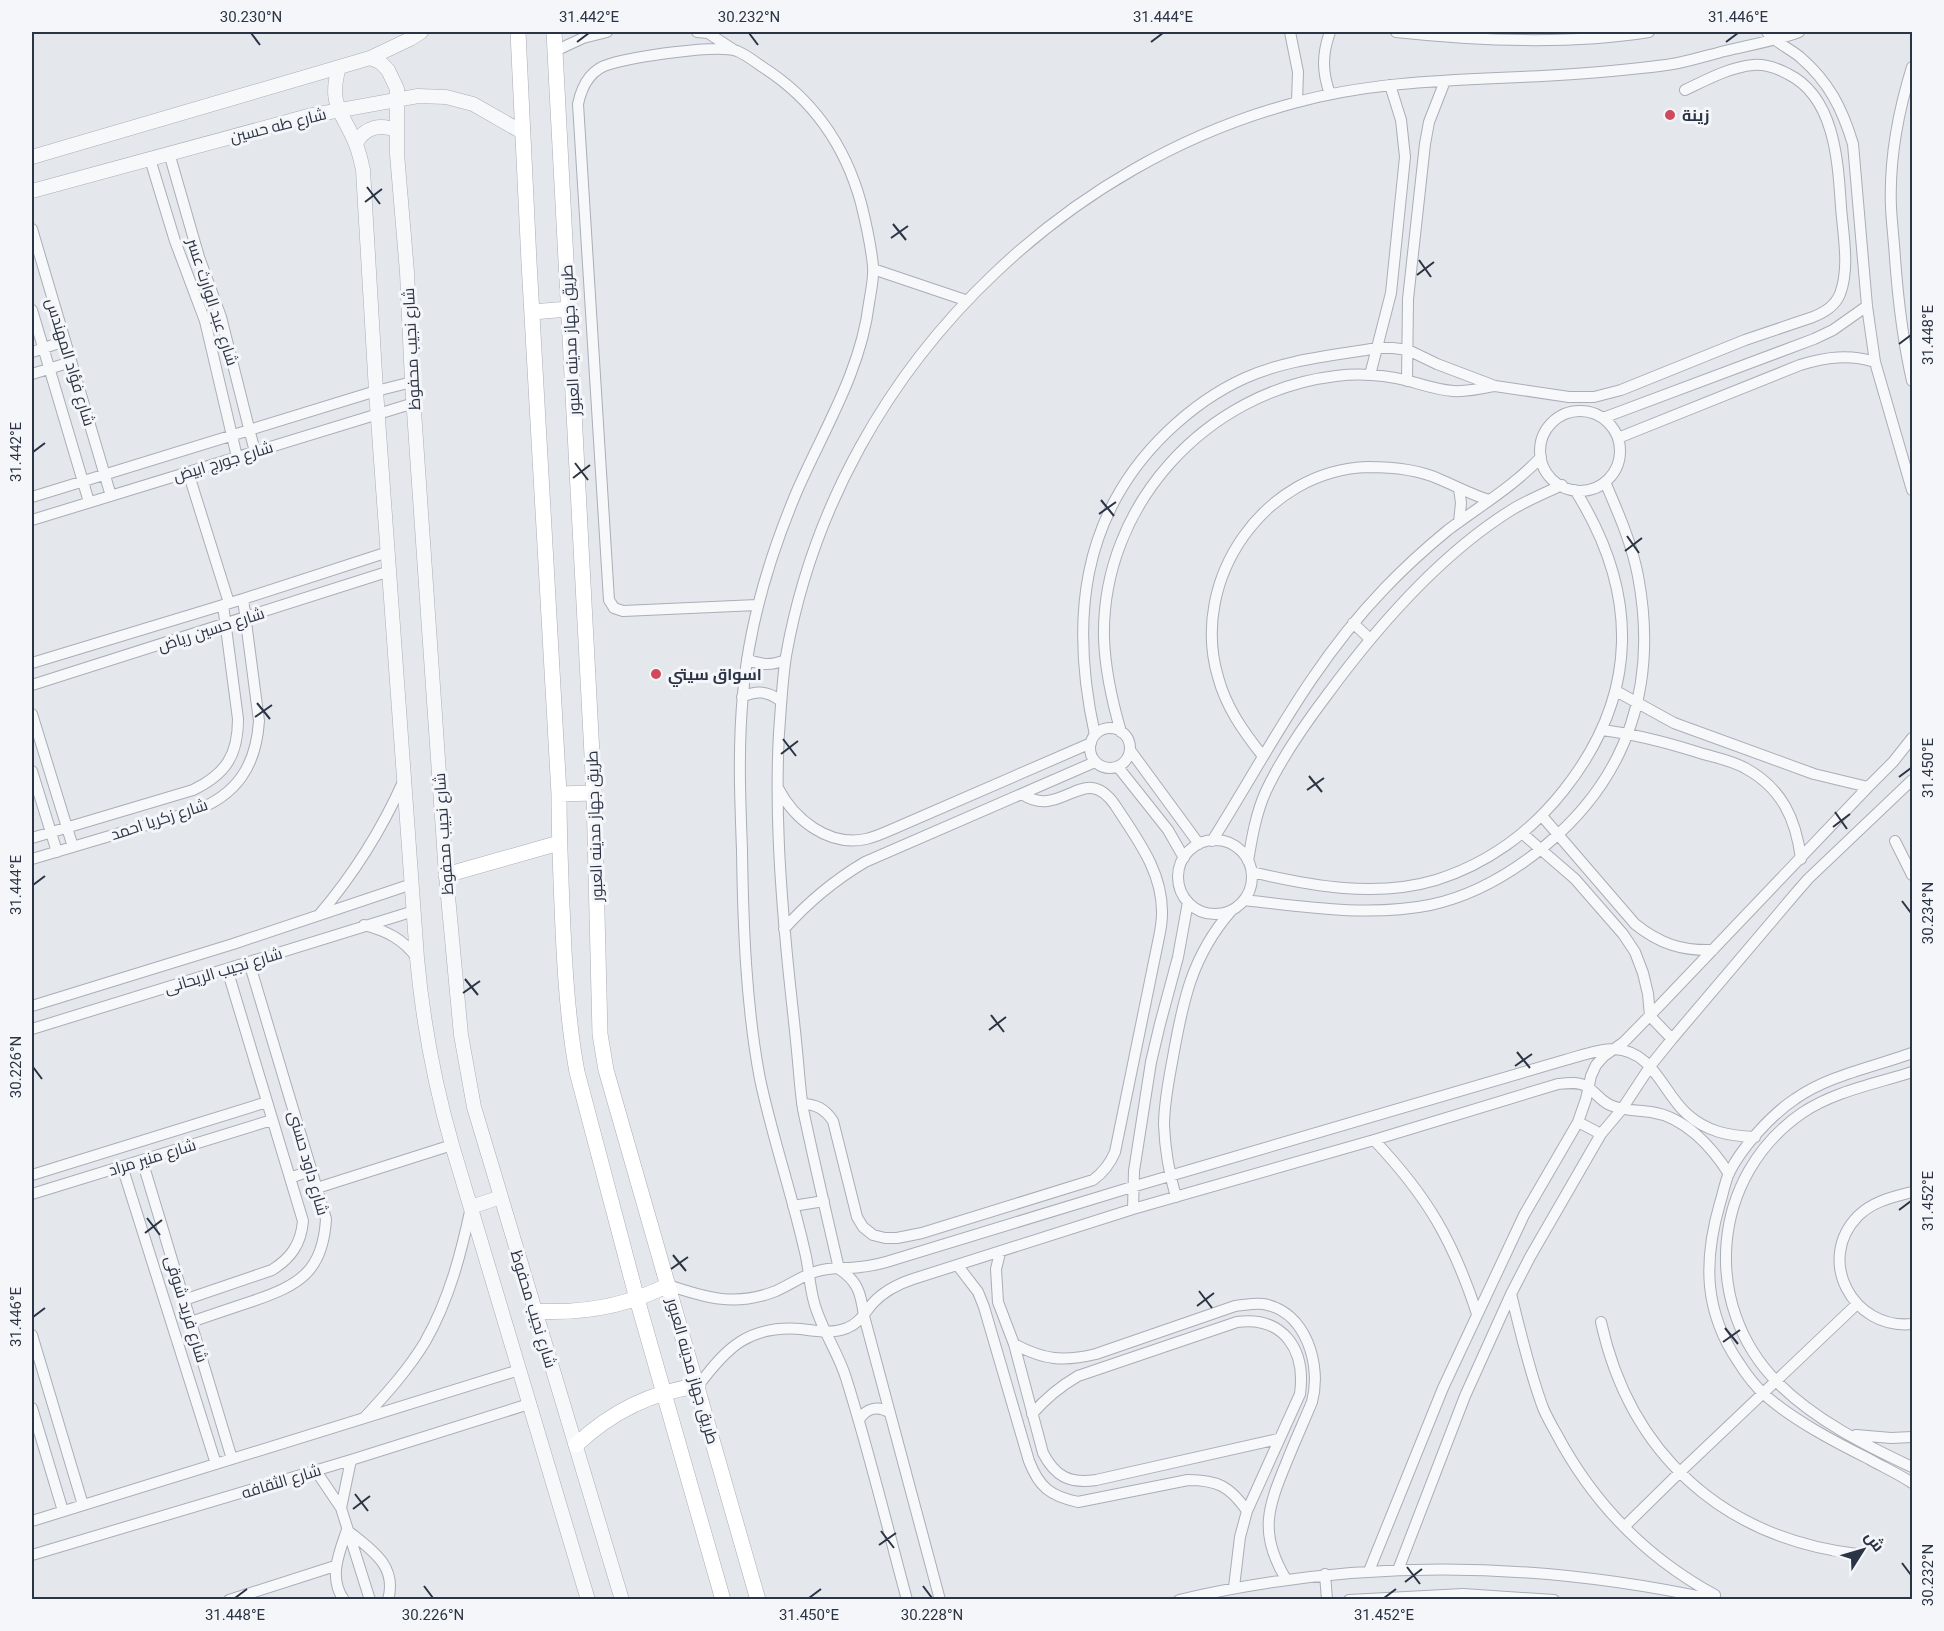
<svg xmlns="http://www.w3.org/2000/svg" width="1944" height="1631" font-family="Roboto,Cairo,sans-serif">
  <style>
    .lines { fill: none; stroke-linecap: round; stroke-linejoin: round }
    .minor-casing { stroke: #a9aeb7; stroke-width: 12 }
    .tertiary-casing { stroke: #a9aeb7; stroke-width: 15 }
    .secondary-casing { stroke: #a9aeb7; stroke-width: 16 }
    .minor { stroke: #f7f8fa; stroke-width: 10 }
    .tertiary { stroke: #f7f8fa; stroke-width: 14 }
    .secondary { stroke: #fff; stroke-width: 15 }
    .ticks { fill: none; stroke: #2b3445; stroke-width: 2 }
    .poi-dot { fill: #d1495b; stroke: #f4f6f9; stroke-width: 2 }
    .labels { text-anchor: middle; stroke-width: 6; stroke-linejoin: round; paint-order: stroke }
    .poi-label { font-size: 16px; font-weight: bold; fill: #2b3445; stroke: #f4f6f9; text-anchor: start }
    .street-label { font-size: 16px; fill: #2b3445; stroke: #f4f6f9 }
    .neatline { fill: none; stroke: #2b3445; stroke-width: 2 }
    .ticks-label { font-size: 15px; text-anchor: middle; fill: #2b3445 }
  </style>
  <rect width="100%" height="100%" fill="#e4e7ec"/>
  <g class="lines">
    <defs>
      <path id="minor" d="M697 32 708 33 734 50
        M1290 32 1298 72 1297 102
        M1330 32C1322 54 1322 72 1330 94
        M1396 32C1479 41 1567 45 1649 32
        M1767 32C1776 43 1789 48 1800 57 1829 82 1842 108 1853 144L1867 306 1875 362 1912 490
        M555 51 583 38 607 32
        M1912 67C1898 112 1889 160 1891 208 1892 225 1894 242 1895 258 1898 300 1903 341 1912 381
        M169 153 199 257 221 317 255 452
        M150 159 175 241 205 321 237 457
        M32 229 111 496
        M873 269 965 300
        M32 310 89 502
        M32 352 65 341
        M32 374 71 362
        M1370 375 1391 293 1405 157 1401 120 1390 85
        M1407 381 1408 299 1425 144 1429 122 1445 81
        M1540 451a40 40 0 1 1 80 0a40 40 0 1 1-80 0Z
        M1603 418 1814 339 1833 330 1867 306
        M1618 438 1800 365C1826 357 1849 354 1875 362
        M188 472 229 603
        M32 497 376 391 412 382
        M32 520 414 403
        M1459 522 1461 503 1459 488
        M757 605 623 611 614 608 609 600 578 104C582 85 591 69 610 64 633 57 716 44 737 51 745 54 754 61 761 66 812 98 845 145 861 203 866 223 871 246 873 266 874 278 871 291 869 303 861 371 824 429 797 491 770 555 749 623 743 694 738 746 740 798 742 850 743 924 746 1006 760 1079 772 1136 791 1191 804 1248 809 1266 809 1284 814 1302 821 1329 838 1352 846 1378 869 1451 887 1526 907 1600
        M1353 623 1370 639
        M747 659C760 665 771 666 785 660
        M32 663 243 599 388 552
        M32 685 390 571
        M1616 691 1674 723 1814 774 1868 787
        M742 697C757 690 768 691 781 701
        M32 714 73 847
        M1090 748a20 20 0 1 1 40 0a20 20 0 1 1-40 0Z
        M1602 730C1634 734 1665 742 1697 752 1712 757 1731 760 1745 768 1782 788 1796 819 1801 859
        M1121 732C1112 701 1105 670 1104 638 1101 505 1207 391 1336 376 1360 373 1385 375 1409 381 1423 385 1438 390 1453 391 1467 392 1480 389 1494 386
        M1095 735C1070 622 1080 516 1167 432 1190 410 1216 391 1245 378 1287 359 1332 356 1377 348H1393L1408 350 1437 364 1495 386 1569 397H1594L1621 390 1745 340 1813 317C1825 312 1835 306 1840 294 1850 268 1843 234 1841 207 1838 162 1835 97 1788 74 1777 68 1766 64 1753 65 1730 67 1706 80 1685 90
        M1130 750 1199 844
        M1262 755C1243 731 1226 707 1218 677 1189 579 1265 470 1368 467 1392 467 1417 469 1439 479 1456 486 1472 495 1489 500
        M1118 767 1168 830 1184 858
        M32 771 57 852
        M778 788C794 819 828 847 866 839 875 837 884 833 893 829L1091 743
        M1542 816 1635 924C1660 944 1682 951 1713 950
        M1523 834 1575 879 1623 934 1635 952 1643 973 1648 994 1650 1016 1672 1039
        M32 838 193 790C226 774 238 755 238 719L223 605
        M1178 877a37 37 0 1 1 74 0a37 37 0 1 1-74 0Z
        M1212 841C1268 752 1310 666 1384 589 1404 568 1426 548 1448 530 1480 506 1514 486 1541 457
        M1895 841 1912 875
        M32 859 194 811C237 795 256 766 259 721L243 599
        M1248 861C1252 837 1256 813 1266 791 1282 757 1305 724 1327 695 1377 627 1440 554 1513 509 1528 500 1545 493 1562 485
        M1252 872C1311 886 1376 898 1436 880 1487 864 1531 832 1564 790 1640 694 1639 592 1575 490
        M1244 900C1305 907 1370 917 1430 905 1473 896 1512 873 1546 845 1630 775 1658 682 1638 576 1632 544 1618 512 1605 482
        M319 915C354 874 381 831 403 782
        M364 925C387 931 403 939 417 958
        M784 929C808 902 833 881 865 862L1095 762
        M32 1006 233 944 412 884
        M32 1029 414 911
        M1912 1053C1874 1067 1829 1075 1795 1099 1771 1115 1742 1147 1729 1173 1725 1182 1723 1194 1720 1203 1703 1262 1704 1312 1739 1363 1746 1374 1755 1386 1765 1395 1793 1420 1835 1442 1869 1459 1883 1467 1899 1474 1912 1483
        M1912 1072C1875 1084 1835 1091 1802 1113 1711 1176 1700 1305 1778 1383 1815 1420 1865 1445 1912 1467
        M802 1104C816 1104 825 1109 833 1121L857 1217 863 1227 873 1235 885 1238H897L922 1233 1093 1180C1104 1172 1110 1164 1115 1152L1158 942C1160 933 1162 924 1162 914 1163 872 1137 839 1115 805 1084 760 1062 821 1022 794
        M1578 1122 1601 1134
        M1374 1140C1427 1196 1453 1240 1477 1314
        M142 1160 232 1459
        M122 1166 216 1464
        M32 1175 267 1102
        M290 1178 312 1170
        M317 1188 452 1145
        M1912 1192C1893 1197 1873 1201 1858 1216 1815 1260 1853 1330 1912 1324
        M32 1194 272 1120
        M1176 1197C1169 1173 1165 1149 1164 1125 1164 1102 1169 1079 1173 1057 1183 1000 1192 956 1231 911
        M793 1206 824 1201
        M1133 1209 1134 1171 1151 1062 1160 1024 1178 957 1188 902
        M1000 1253 996 1269 998 1302 1014 1344 1043 1453C1055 1476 1069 1484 1096 1480L1278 1439
        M958 1266 978 1292 984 1307 1029 1461C1039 1487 1050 1496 1078 1502L1188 1480C1217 1480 1230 1486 1247 1511
        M668 1285C706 1298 736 1307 776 1291 790 1285 803 1275 818 1271 831 1267 846 1269 860 1267 872 1266 884 1263 896 1259L1132 1187 1565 1060C1580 1056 1598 1049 1614 1049 1654 1051 1662 1092 1687 1114 1707 1132 1729 1136 1755 1137
        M1511 1294C1520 1330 1529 1370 1542 1405 1545 1414 1551 1424 1556 1433 1593 1503 1645 1557 1715 1595
        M184 1300 272 1270C291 1258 301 1244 303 1221L227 969
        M191 1322C211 1315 232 1308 253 1301 299 1285 323 1272 326 1219L249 962
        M1601 1322C1630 1454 1723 1538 1857 1554
        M32 1335 83 1505
        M1014 1344C1044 1360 1063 1362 1096 1354L1235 1306C1245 1305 1254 1303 1263 1304 1306 1311 1322 1365 1312 1402 1304 1421 1295 1441 1287 1461 1268 1507 1258 1533 1286 1579
        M698 1386C727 1347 749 1325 801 1329 816 1331 833 1334 847 1328 860 1323 865 1312 873 1303 884 1291 898 1284 913 1279L1133 1209 1374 1140 1558 1084C1567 1083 1581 1081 1589 1088 1597 1094 1601 1101 1610 1105 1623 1111 1638 1110 1651 1112 1685 1117 1712 1147 1729 1174
        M32 1408 63 1511
        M1032 1414C1046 1398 1059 1387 1078 1376L1237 1322C1284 1316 1306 1350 1300 1394L1247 1511 1240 1537 1234 1587
        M365 1417C387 1393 408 1370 425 1342 449 1300 461 1254 471 1207
        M859 1420C866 1408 878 1405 890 1413
        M1856 1435 1891 1438 1912 1437
        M316 1471 341 1508 370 1600
        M341 1508 351 1460
        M32 1521 519 1370
        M1624 1527 1680 1472 1857 1304
        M32 1555 351 1460 529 1404
        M1398 1570 1465 1396 1511 1294 1530 1257 1601 1134 1622 1109 1651 1065 1672 1039 1795 894 1808 879 1912 780
        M1369 1571 1443 1388 1524 1215 1578 1122 1586 1099 1591 1076 1596 1065 1604 1056 1624 1042 1662 1003 1868 787 1893 762 1912 738
        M1325 1574 1327 1600
        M229 1600 335 1566
        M344 1600C328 1578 339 1553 347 1530 370 1549 398 1565 388 1600
        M940 1600 864 1316C861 1294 858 1281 839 1269 827 1216 814 1162 803 1109 800 1090 799 1070 797 1051 794 1019 790 987 787 955 780 881 775 807 779 733 781 708 782 682 786 656 812 509 887 375 995 273 1079 193 1182 133 1294 103 1398 74 1505 82 1611 71 1633 69 1656 67 1678 63 1693 60 1709 55 1725 51 1750 45 1774 41 1799 32
        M1179 1600C1357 1558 1538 1561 1716 1600
        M1349 1600 1463 1594 1554 1600"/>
      <path id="tertiary" d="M370 58 380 62 388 70 397 89V154L407 272 412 382 446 875 461 1035 474 1107 622 1600
        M339 67C328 105 342 111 355 142 359 151 361 161 363 170L376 391 417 958C423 1024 434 1082 452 1145L588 1600
        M356 143C365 127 381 123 397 131
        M32 157 370 58 410 39 421 32
        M32 191 308 116 418 96 446 97 473 104 522 132
        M471 1207 501 1197"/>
      <path id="secondary" d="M518 32 529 262 559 794C559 839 561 884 563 929 565 977 568 1024 577 1072L637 1299 723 1600
        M554 32 594 793 600 1034 606 1070 758 1600
        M532 312 569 309
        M559 794 594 793
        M446 875 559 843
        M534 1311C582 1314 625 1307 668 1285
        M576 1445C611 1412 650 1392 698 1386"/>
    </defs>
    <use href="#minor" class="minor-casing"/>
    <use href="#tertiary" class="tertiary-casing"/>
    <use href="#secondary" class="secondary-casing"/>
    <use href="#minor" class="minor"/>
    <use href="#tertiary" class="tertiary"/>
    <use href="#secondary" class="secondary"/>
  </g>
  <path class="ticks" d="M251 33 260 45M749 33 758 45M577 42 589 33M1151 42 1163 33M1726 42 1738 33M367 187 380 204M365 202 382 189M893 224 906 240M891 238 908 226M1419 260 1431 277M1417 275 1434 262M1899 344 1911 335M33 452 45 443M575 463 588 480M573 478 590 465M1101 500 1114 516M1099 514 1116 502M1627 536 1639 553M1625 551 1642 538M257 703 270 719M255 717 272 705M783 739 796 756M781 754 798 741M1309 776 1322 792M1899 777 1911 768M1307 790 1324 778M1835 812 1847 829M1833 827 1850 814M33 885 45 876M1902 901 1911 913M465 979 478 995M463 993 480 981M991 1015 1004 1032M989 1030 1006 1017M1517 1052 1530 1068M1515 1066 1532 1054M33 1067 42 1079M1899 1210 1911 1201M147 1218 160 1235M145 1233 162 1220M673 1255 686 1271M671 1269 688 1257M1199 1291 1212 1308M1197 1306 1214 1293M33 1317 45 1308M1725 1328 1738 1344M1723 1342 1740 1330M355 1494 368 1511M353 1509 370 1496M881 1531 894 1548M879 1545 896 1533M1902 1563 1911 1575M1407 1567 1420 1584M1405 1582 1422 1569M424 1586 433 1598M923 1586 932 1598M235 1598 247 1589M809 1598 821 1589M1384 1598 1396 1589"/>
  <g class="poi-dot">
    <circle cx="1670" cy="115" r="6"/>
    <circle cx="656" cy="674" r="6"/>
  </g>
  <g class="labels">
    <g class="poi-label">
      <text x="1682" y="121">زينة</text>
      <text x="668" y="680">اسواق سيتي</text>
    </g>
    <g class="street-label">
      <text transform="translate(278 125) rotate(-14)" y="6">شارع طه حسين</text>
      <text transform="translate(213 302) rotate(72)" y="6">شارع عبد الوارث عسر</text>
      <text transform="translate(570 340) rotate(-93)" y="6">طريق جهاز مدينه العبور</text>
      <text transform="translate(411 349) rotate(-93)" y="6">شارع نجيب محفوظ</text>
      <text transform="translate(71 362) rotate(73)" y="6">شارع فؤاد المهندس</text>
      <text transform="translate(223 461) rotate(-17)" y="6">شارع جورج ابيض</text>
      <text transform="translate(211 629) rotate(-18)" y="6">شارع حسين رياض</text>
      <text transform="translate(159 819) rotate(-18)" y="6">شارع زكريا احمد</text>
      <text transform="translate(594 826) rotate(-92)" y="6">طريق جهاز مدينه العبور</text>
      <text transform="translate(443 834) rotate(-94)" y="6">شارع نجيب محفوظ</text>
      <text transform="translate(223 970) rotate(-17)" y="6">شارع نجيب الريحانى</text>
      <text transform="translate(152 1157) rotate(-17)" y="6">شارع منير مراد</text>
      <text transform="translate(309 1163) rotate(74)" y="6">شارع داود حسنى</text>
      <text transform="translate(187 1309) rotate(73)" y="6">شارع فريد شوقى</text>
      <text transform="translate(534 1309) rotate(73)" y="6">شارع نجيب محفوظ</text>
      <text transform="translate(693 1371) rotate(74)" y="6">طريق جهاز مدينه العبور</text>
      <text transform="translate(281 1481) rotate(-17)" y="6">شارع الثقافه</text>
    </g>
  </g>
  <rect width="1944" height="1631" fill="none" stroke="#f4f6f9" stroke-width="66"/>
  <g transform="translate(1863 1550) rotate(53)" stroke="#f4f6f9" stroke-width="4.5" paint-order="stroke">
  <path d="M0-4.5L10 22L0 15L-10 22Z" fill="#2b3445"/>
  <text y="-9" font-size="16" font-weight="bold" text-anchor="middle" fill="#2b3445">ش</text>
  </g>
  <rect x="33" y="33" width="1878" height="1565" class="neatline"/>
  <g class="ticks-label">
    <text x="251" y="22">30.230°N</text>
    <text x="589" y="22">31.442°E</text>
    <text x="749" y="22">30.232°N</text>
    <text x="1163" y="22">31.444°E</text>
    <text x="1738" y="22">31.446°E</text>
    <text transform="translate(1928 335) rotate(-90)" y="5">31.448°E</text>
    <text transform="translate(16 452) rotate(-90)" y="5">31.442°E</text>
    <text transform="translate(1928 768) rotate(-90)" y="5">31.450°E</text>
    <text transform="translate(16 885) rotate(-90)" y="5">31.444°E</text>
    <text transform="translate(1928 913) rotate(-90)" y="5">30.234°N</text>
    <text transform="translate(16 1067) rotate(-90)" y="5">30.226°N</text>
    <text transform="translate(1928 1201) rotate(-90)" y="5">31.452°E</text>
    <text transform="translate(16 1317) rotate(-90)" y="5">31.446°E</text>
    <text transform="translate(1928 1575) rotate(-90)" y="5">30.232°N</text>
    <text x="235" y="1620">31.448°E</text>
    <text x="433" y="1620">30.226°N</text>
    <text x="809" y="1620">31.450°E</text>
    <text x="932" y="1620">30.228°N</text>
    <text x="1384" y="1620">31.452°E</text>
  </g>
</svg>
